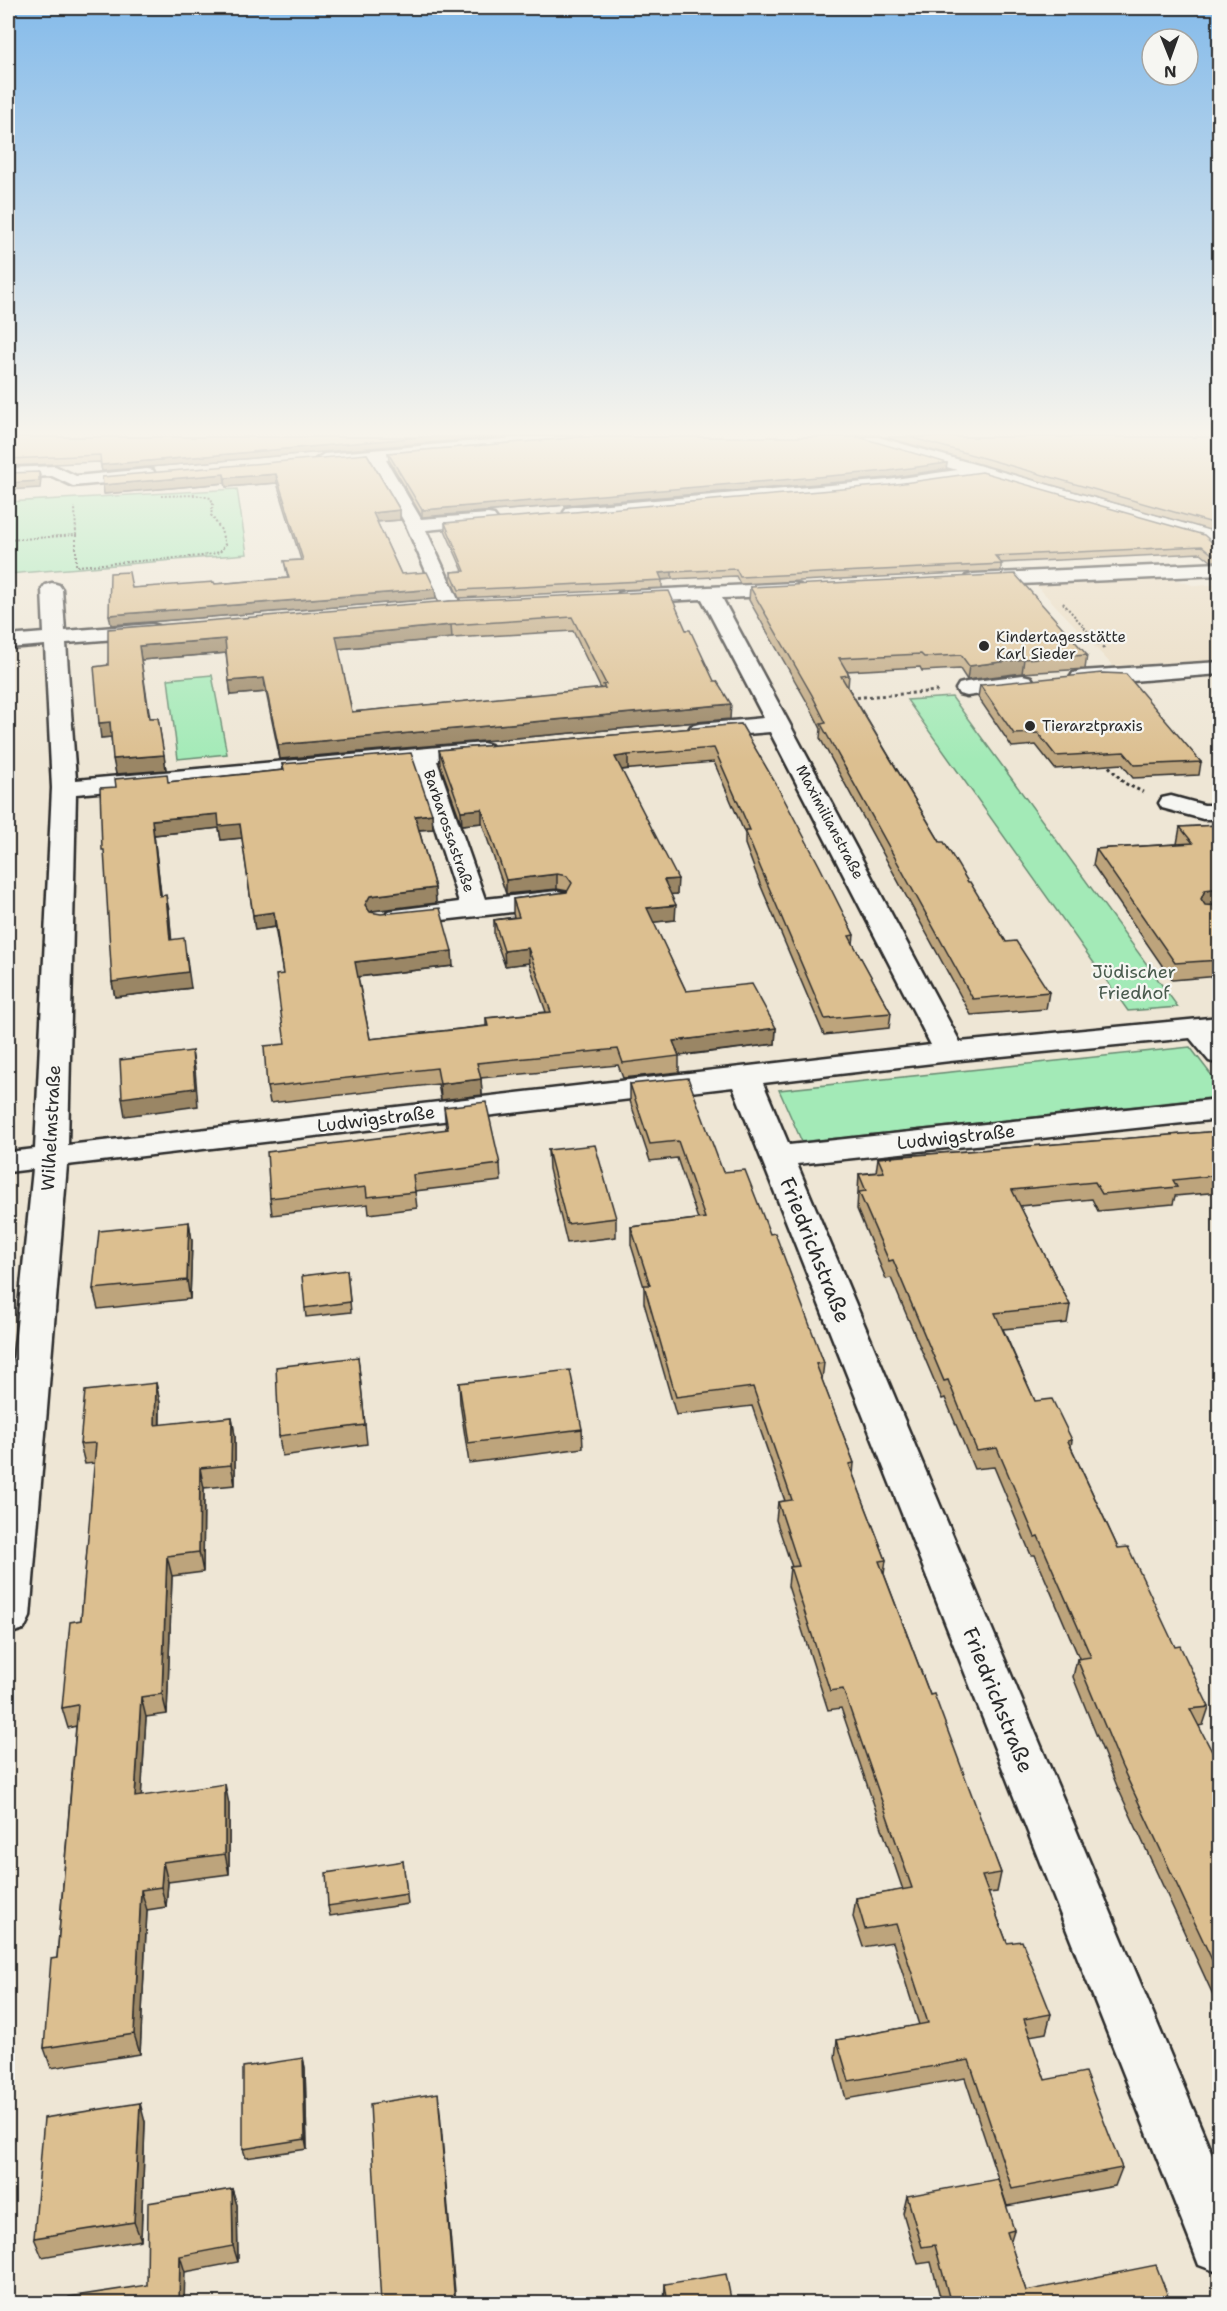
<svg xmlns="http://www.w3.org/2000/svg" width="1227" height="2311" font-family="'Shantell Sans',sans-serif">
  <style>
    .built { fill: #e9dac0 }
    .green { fill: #a3eab7; stroke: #678a71; stroke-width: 1.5 }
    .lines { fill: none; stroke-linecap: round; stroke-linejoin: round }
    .minor-casing { stroke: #2b2b2b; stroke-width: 5 }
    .path-far1 { stroke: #2b2b2b; stroke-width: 2; stroke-dasharray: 2 2; stroke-linecap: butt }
    .path { stroke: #2b2b2b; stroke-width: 3; stroke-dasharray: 3 3; stroke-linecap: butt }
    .minor { fill: #f6f6f2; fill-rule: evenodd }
    .wall { fill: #bda47c; stroke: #2b2b2b; stroke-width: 1.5; fill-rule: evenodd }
    .shaded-wall { fill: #9a8665; stroke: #2b2b2b; stroke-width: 1.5 }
    .building { fill: #dcbf90; stroke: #2b2b2b; stroke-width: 1.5; fill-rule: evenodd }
    .poi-dot { fill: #2b2b2b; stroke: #f6f6f2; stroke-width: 2 }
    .labels { text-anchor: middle; stroke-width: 4.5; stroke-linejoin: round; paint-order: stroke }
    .far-poi-label { font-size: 15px; fill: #2b2b2b; stroke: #f6f6f2; text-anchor: start }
    .far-street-label { font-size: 15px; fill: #2b2b2b; stroke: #f6f6f2 }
    .park-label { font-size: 18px; fill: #495b4e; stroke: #f6f6f2 }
    .street-label { font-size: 18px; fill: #2b2b2b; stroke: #f6f6f2 }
    .near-street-label { font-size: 21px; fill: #2b2b2b; stroke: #f6f6f2 }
  </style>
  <rect width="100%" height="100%" fill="#eee6d5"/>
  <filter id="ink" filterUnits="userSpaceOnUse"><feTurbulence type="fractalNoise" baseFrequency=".0167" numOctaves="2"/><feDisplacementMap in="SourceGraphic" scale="12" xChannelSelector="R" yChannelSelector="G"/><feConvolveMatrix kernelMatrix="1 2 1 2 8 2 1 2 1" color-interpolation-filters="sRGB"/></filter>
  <g filter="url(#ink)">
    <path class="built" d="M1169 578 1196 586 1219 584V660L1113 666 1035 584Z"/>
    <path class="green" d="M237 489 247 554 8 574V502Z
      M212 675 227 754 178 759 168 679Z
      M952 697 1178 1007 1128 1011 907 700Z
      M1190 1047 1219 1085V1097L802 1142 779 1090Z"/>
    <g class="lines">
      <defs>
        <path id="minor" d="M525 437H581L573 442 386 460 421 519 488 514 494 515 497 519 494 523 488 524 426 530 461 606 458 610H444L441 606 406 525 370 461 324 464 316 459 324 454Z
          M853 437H878L1216 532 1220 535V550L1213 549 1204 540 981 476 888 490 573 517 567 516 564 512 567 508 573 507 888 480 957 470 855 440Z
          M55 466 76 476 147 469 153 470 155 474 153 478 147 479 73 486 52 476 8 478V468Z
          M1220 563V575L973 586 966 584 963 580 966 576 973 574Z
          M52 583 59 585 62 589 65 631 152 624 159 626 162 630 159 634 152 636 66 643 76 780 483 743 491 745 495 750 491 755 437 761 485 899 557 891 567 893 570 899 567 905 557 907 398 925 388 923 384 917 388 911 459 902 414 763 76 794 68 1145 931 1045 770 732 699 738 691 736 688 731 691 726 699 724 764 718 702 599 626 603 619 601 616 597 619 593 626 591 793 583 800 585 803 589 800 593 793 595 722 598 960 1042 1220 1017V1064L1209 1061 1190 1038 950 1061 763 1083 789 1145 1220 1099V1119L797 1164 1220 2173V2273L1199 2265 1191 2244 733 1087 67 1165 30 1617 24 1629 8 1634V1413L33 1169 8 1172V1152L35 1149 52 788 45 645 8 648V636L44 633 42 589 45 585Z
          M1220 662V674L1081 685 1073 683 1070 678 1073 673 1081 671Z
          M1023 675 1031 677 1034 682 1031 687 967 696 959 694 956 689 959 684 967 682Z
          M1171 796 1204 805H1220V819H1203L1162 808 1159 803 1162 798Z"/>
      </defs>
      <use href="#minor" class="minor-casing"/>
      <path class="path-far1" d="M76 535V567
        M8 540 76 535 75 507
        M77 566 202 556 220 552 225 545 221 530 211 515 213 504 211 498 196 495 161 496
        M1063 603 1099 644"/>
      <path class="path" d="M1098 642 1104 649
        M851 698 939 691
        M1105 762 1124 783 1143 792"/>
      <use href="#minor" class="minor"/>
    </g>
    <path class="wall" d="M8 437H497L102 471 100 462 8 466Z
      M885 437H1220V533Z
      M573 438 947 463 946 469 888 478 422 517 389 460 388 453Z
      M367 454 400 510V520L377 522 401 574 436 599 111 625 132 588 215 584 288 578 284 561 301 560 277 483 226 487 225 483 104 494Z
      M445 523 1214 544 1220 545V561H1211L1201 553 1001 563V571L740 584 736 576 672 579 662 580V588L459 598 451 580V572L463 571 445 530Z
      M750 587 1087 655 1085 669 1022 673 967 680 960 669 922 671 920 667 847 671 849 675 848 687 940 842 968 882 1006 942 1049 992 1046 1009 971 1015 820 738 821 729 811 709 749 600Z
      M450 601 686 630 730 719 280 759 266 692 231 695 226 653 141 660 150 718H158L166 770 116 774 111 737 101 738 108 665ZM573 631 601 689 352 712 338 649 452 638Z
      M980 685 1201 762 1199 775 1133 778 1122 764 1055 769 1036 745 1012 747 978 697Z
      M741 724 854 935 853 944 891 1013 889 1028 824 1035 760 884 745 844V834L714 762 621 770 677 894H671L675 920 653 922 686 991 776 1028 775 1044 679 1056V1072L623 1078 618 1065 481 1078 482 1095 441 1100 438 1084 270 1103 267 1087 285 1044 283 974 275 927 255 930 242 838 221 840 219 828 154 835 161 896 169 910 171 939 191 988 115 997 112 982 168 782 283 770 282 764 432 814 433 829 419 830 435 888 436 903 372 911 371 912 453 966 358 977 370 1039 486 1026V1018L546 1012 529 963 505 966 494 935V920L514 917 513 914V899L567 892 568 891 557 889 506 894 482 823 462 825 440 764 439 750Z
      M1220 825 1211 905 1220 906V976L1172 980 1093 865 1096 849 1177 844 1180 827Z
      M630 1084 723 1172 770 1234 824 1363 822 1380 854 1463 853 1475 886 1560 884 1574 930 1695 1001 1873 997 1892 988 1893 1007 1943 1051 2014 1046 2033 1029 2036 1045 2080 1122 2168 1115 2186 1007 2206 965 2078 846 2099 835 2058 837 2040 919 2025 893 1942 863 1947 853 1917 856 1898 903 1890 841 1708 828 1710 788 1586 790 1567H792L776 1520 778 1502 785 1501 752 1406 676 1415 644 1303V1287L631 1245V1227L698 1219 677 1158 650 1161 630 1101Z
      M444 1107 500 1164 501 1181 415 1191 417 1208 369 1214 368 1204 272 1215 270 1198 446 1130Z
      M1220 1131V1192L1175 1196 1173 1204 1098 1211 1092 1199 1020 1206 1070 1305 1067 1323 1003 1329 1035 1401 1072 1440 1071 1447 1118 1548 1209 1707 1203 1725 1198 1726 1220 1767V2010L1117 1786 1073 1677 1077 1659 1079 1658 1035 1555H1031L994 1467 974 1469 945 1398 942 1399 891 1278 886 1279 857 1209 859 1174 876 1172 878 1158Z
      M548 1150 616 1218V1237L567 1243 549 1169Z
      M189 1222 192 1241 190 1299 98 1309 93 1289Z
      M347 1270 351 1312 306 1317 305 1308Z
      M358 1357 367 1444 282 1456 279 1436Z
      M156 1383 160 1403V1425L232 1417 235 1436V1485L204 1488 203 1572 172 1576 167 1714 146 1717 141 1796 229 1804V1874L168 1882 166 1907 147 1910 140 2054 51 2068 44 2048 57 1958 76 1726 68 1728 62 1708 81 1620 95 1463 85 1464 80 1444Z
      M459 1383 582 1429 583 1448 469 1463 460 1403Z
      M403 1861 408 1904 330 1916 328 1906Z
      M303 2058 305 2068 307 2149 246 2158 243 2149Z
      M145 2122 141 2240 42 2257 34 2238Z
      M232 2189 237 2205 238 2262 185 2272 147 2285Z
      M907 2196 1014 2230 1010 2243 1026 2291 1171 2304H942L931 2262 918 2264 903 2213Z
      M665 2284 732 2304H664Z"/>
    <path class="shaded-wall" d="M423 437H497L102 471 101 465Z
      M947 463 946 469 888 478 422 517V510Z
      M39 472 41 479 40 488 8 490V483Z
      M224 474 225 483 104 494 103 485Z
      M276 474 277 483 226 487 225 478Z
      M400 510V520L373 522V513Z
      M672 572V579L659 580V573Z
      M435 589 436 599 111 625 109 615Z
      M451 625 452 638 337 649 336 636Z
      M225 639 227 653 141 660 139 646Z
      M1024 659 1022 673 967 680 969 666Z
      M264 678 266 692 231 695 229 681Z
      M731 704 730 719 280 759 278 745Z
      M110 722 112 737 101 738 99 723Z
      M8 725 9 734V778H8Z
      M164 755 166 770 116 774 113 759Z
      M628 755V769L615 771V757Z
      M482 809V823L462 825 461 811Z
      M218 814 240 824 242 838 221 840 219 828 154 835 163 911 152 820Z
      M432 814 433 829 416 830 415 816Z
      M8 828 11 842 12 902 8 966Z
      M557 874V889L506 894V880Z
      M678 879 677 894 664 895V880Z
      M435 888 436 903 372 911 366 920 365 905 370 896Z
      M1220 888V904L1201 907V899L1205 890Z
      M166 895 169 910 173 955 170 940Z
      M676 905 675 920 646 923 647 908Z
      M274 912 275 927 255 930 253 915Z
      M528 948 529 963 505 966 504 951Z
      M452 951 453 966 356 977 355 962Z
      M186 953 191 988 115 997 112 982Z
      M776 1028 775 1044 673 1056V1041Z
      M192 1051 195 1069 198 1106 125 1116 122 1098Z
      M481 1079 482 1095 441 1100 440 1084Z
      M189 1222 192 1241 190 1299 187 1280Z
      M156 1383 160 1403 159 1445 155 1425Z
      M232 1417 235 1436V1485L231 1465Z
      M200 1468 204 1488 203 1572 199 1552Z
      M167 1556 172 1576 167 1714 162 1694Z
      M141 1697 146 1717 140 1817 135 1797Z
      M225 1784 229 1804V1874L225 1854Z
      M163 1862 168 1882 166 1907 161 1887Z
      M141 1890 147 1910 140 2054 134 2034Z
      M303 2058 305 2068 307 2149 305 2139Z
      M438 2093 440 2112 456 2304H455Z
      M140 2103 145 2122 141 2240 134 2222Z
      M232 2189 237 2205 238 2262 233 2246Z
      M180 2256 185 2272 184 2304H179Z"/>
    <path class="building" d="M8 437H423L101 465 100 455 8 459Z
      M575 437H859L947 463 888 471 422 510 388 453 573 438Z
      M909 437H1220V525Z
      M367 454 400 510 373 513 401 574 427 572 435 589 109 615 110 573 129 572 132 588 214 582 215 584 289 578 284 561 303 560 276 474 225 478 224 474 103 485 102 477Z
      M39 472V481L8 483V473Z
      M982 472 1204 535 1214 544 1220 545V554H1212L1202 546 995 556 1002 564 740 577 736 569 672 572 659 573 662 580 459 590 451 572 465 571 445 523 889 485Z
      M1015 574 1087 655 1024 659 969 666 961 655 924 657 921 654 839 658 849 675 841 676 940 842H944L968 882H970L1006 942 1016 941 1049 992 973 999 821 724 826 723 812 695 750 587Z
      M669 591 686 630H690L714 681H717L731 704 278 745 264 678 229 681 225 639 139 646 149 718H158L164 755 113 759 110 722 99 723 94 667 108 665V629L450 601ZM572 617 606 684 603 685 605 688 352 712 336 636 451 625Z
      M1102 673 1126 674 1201 762 1135 765 1124 752 1056 756 1038 733 1014 734 980 685Z
      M741 724 776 784 819 865 854 935 849 936 891 1013 825 1019 761 869 745 830H750L714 748 628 755 615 757 678 879 664 880 676 905 647 908 686 991 752 984 776 1028 673 1041 679 1056 623 1063 618 1049 477 1063 481 1079 440 1084 437 1068 267 1087 264 1046 285 1044 276 975 283 974 274 912 253 915 240 824 219 826 218 814 152 820 160 896 166 895 170 940 184 938 188 972 112 982 104 850H102L100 788 116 787 115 779 167 774 168 782 284 770 282 764 411 753 432 814 415 816 435 888 370 896 365 905 370 912 381 914 440 908 452 951 355 962 370 1039 488 1026 486 1018 551 1012 528 948 504 951 494 920 519 917 513 899 567 892 572 883 567 876 557 874 506 880 482 809 461 811 439 750Z
      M1220 825V888L1205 890 1201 899 1205 905 1220 906V960L1175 963 1096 849 1193 843 1180 827Z
      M192 1051 195 1088 122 1098 120 1060Z
      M688 1078 723 1172 745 1170 770 1234 775 1233 824 1363 816 1364 854 1463 849 1464 886 1560 879 1561 930 1695 934 1694 1001 1873 982 1876 1007 1943 1022 1941 1051 2014 1024 2019 1045 2080 1085 2072 1122 2168 1012 2189 969 2060 849 2081 837 2040 928 2023 896 1924 865 1929 856 1898 912 1888 843 1689 830 1691 790 1567 799 1566 778 1502 792 1500 753 1387 676 1397 644 1285H650L631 1227 705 1218 678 1141 650 1144 630 1084Z
      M486 1102 500 1164 413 1175 415 1192 367 1197 366 1187 270 1198 267 1152 448 1129 444 1107Z
      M1220 1131V1175L1173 1180 1177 1187 1102 1194 1095 1182 1012 1190 1070 1305 995 1313 1035 1401 1052 1399 1072 1440 1068 1441 1118 1548 1128 1547 1175 1647 1180 1646 1209 1707 1190 1709 1220 1767V1977L1122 1767 1077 1659 1091 1657 1038 1536 1035 1537 997 1448 977 1451 948 1380 944 1381 893 1260 889 1261 859 1192 866 1191 859 1174 884 1172 878 1158Z
      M595 1145 616 1218 567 1224 548 1150Z
      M189 1222 187 1280 93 1289 99 1231Z
      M347 1270 350 1302 305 1308 302 1276Z
      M358 1357 365 1425 279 1436 276 1367Z
      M570 1370 582 1429 468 1443 459 1383Z
      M156 1383 155 1425 232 1417 231 1465 200 1468 199 1552 167 1556 162 1694 141 1697 135 1797 225 1784V1854L163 1862 161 1887 141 1890 134 2034 44 2048 51 1959 57 1958 78 1705 62 1708 70 1622 81 1620 96 1443 80 1444 85 1391Z
      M403 1861 407 1894 328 1906 326 1873Z
      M303 2058 305 2139 243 2149V2067Z
      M438 2093 455 2304H381L370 2104Z
      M140 2103 134 2222 34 2238 44 2118Z
      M998 2179 1014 2230 1007 2232 1026 2291 1156 2265 1171 2304H951L935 2245 922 2247 907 2196Z
      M232 2189 233 2246 180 2256 179 2304H69V2297L147 2285 148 2203Z
      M726 2274 732 2304H668L665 2284Z"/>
  </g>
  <linearGradient id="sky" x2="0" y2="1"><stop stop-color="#85bbea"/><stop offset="0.57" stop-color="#f7f4ec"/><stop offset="1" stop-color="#f7f4ec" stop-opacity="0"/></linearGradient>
  <rect width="1227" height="760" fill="url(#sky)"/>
  <g class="poi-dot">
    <circle cx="984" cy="646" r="6"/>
    <circle cx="1030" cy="726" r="6"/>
  </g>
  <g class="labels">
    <g class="far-poi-label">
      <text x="996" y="642">Kindertagesstätte<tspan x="996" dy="17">Karl Sieder</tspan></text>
      <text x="1042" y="731">Tierarztpraxis</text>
    </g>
    <g class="far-street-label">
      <text transform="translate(830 822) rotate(62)" y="5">Maximilianstraße</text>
      <text transform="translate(449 831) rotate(71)" y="5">Barbarossastraße</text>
    </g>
    <g class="park-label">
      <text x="1134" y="978">Jüdischer<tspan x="1134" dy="21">Friedhof</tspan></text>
    </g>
    <g class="street-label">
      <text transform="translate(376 1119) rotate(-7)" y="6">Ludwigstraße</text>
      <text transform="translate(51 1128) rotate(-87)" y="6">Wilhelmstraße</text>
      <text transform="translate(956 1137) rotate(-6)" y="6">Ludwigstraße</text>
    </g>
    <g class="near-street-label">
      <text transform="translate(815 1250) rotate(68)" y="7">Friedrichstraße</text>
      <text transform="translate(998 1700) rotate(68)" y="7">Friedrichstraße</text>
    </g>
  </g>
  <rect width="1227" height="2311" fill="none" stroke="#f6f6f2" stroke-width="30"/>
  <rect x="15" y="15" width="1197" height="2281" fill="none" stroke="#2b2b2b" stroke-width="2" filter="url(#ink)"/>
  <g transform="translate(1170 57) rotate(179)"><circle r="28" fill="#f6f6f2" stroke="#a5a5a2" stroke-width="1.5"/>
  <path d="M0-4.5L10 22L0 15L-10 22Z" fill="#2b2b2b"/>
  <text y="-9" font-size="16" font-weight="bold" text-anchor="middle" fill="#2b2b2b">N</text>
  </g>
</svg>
